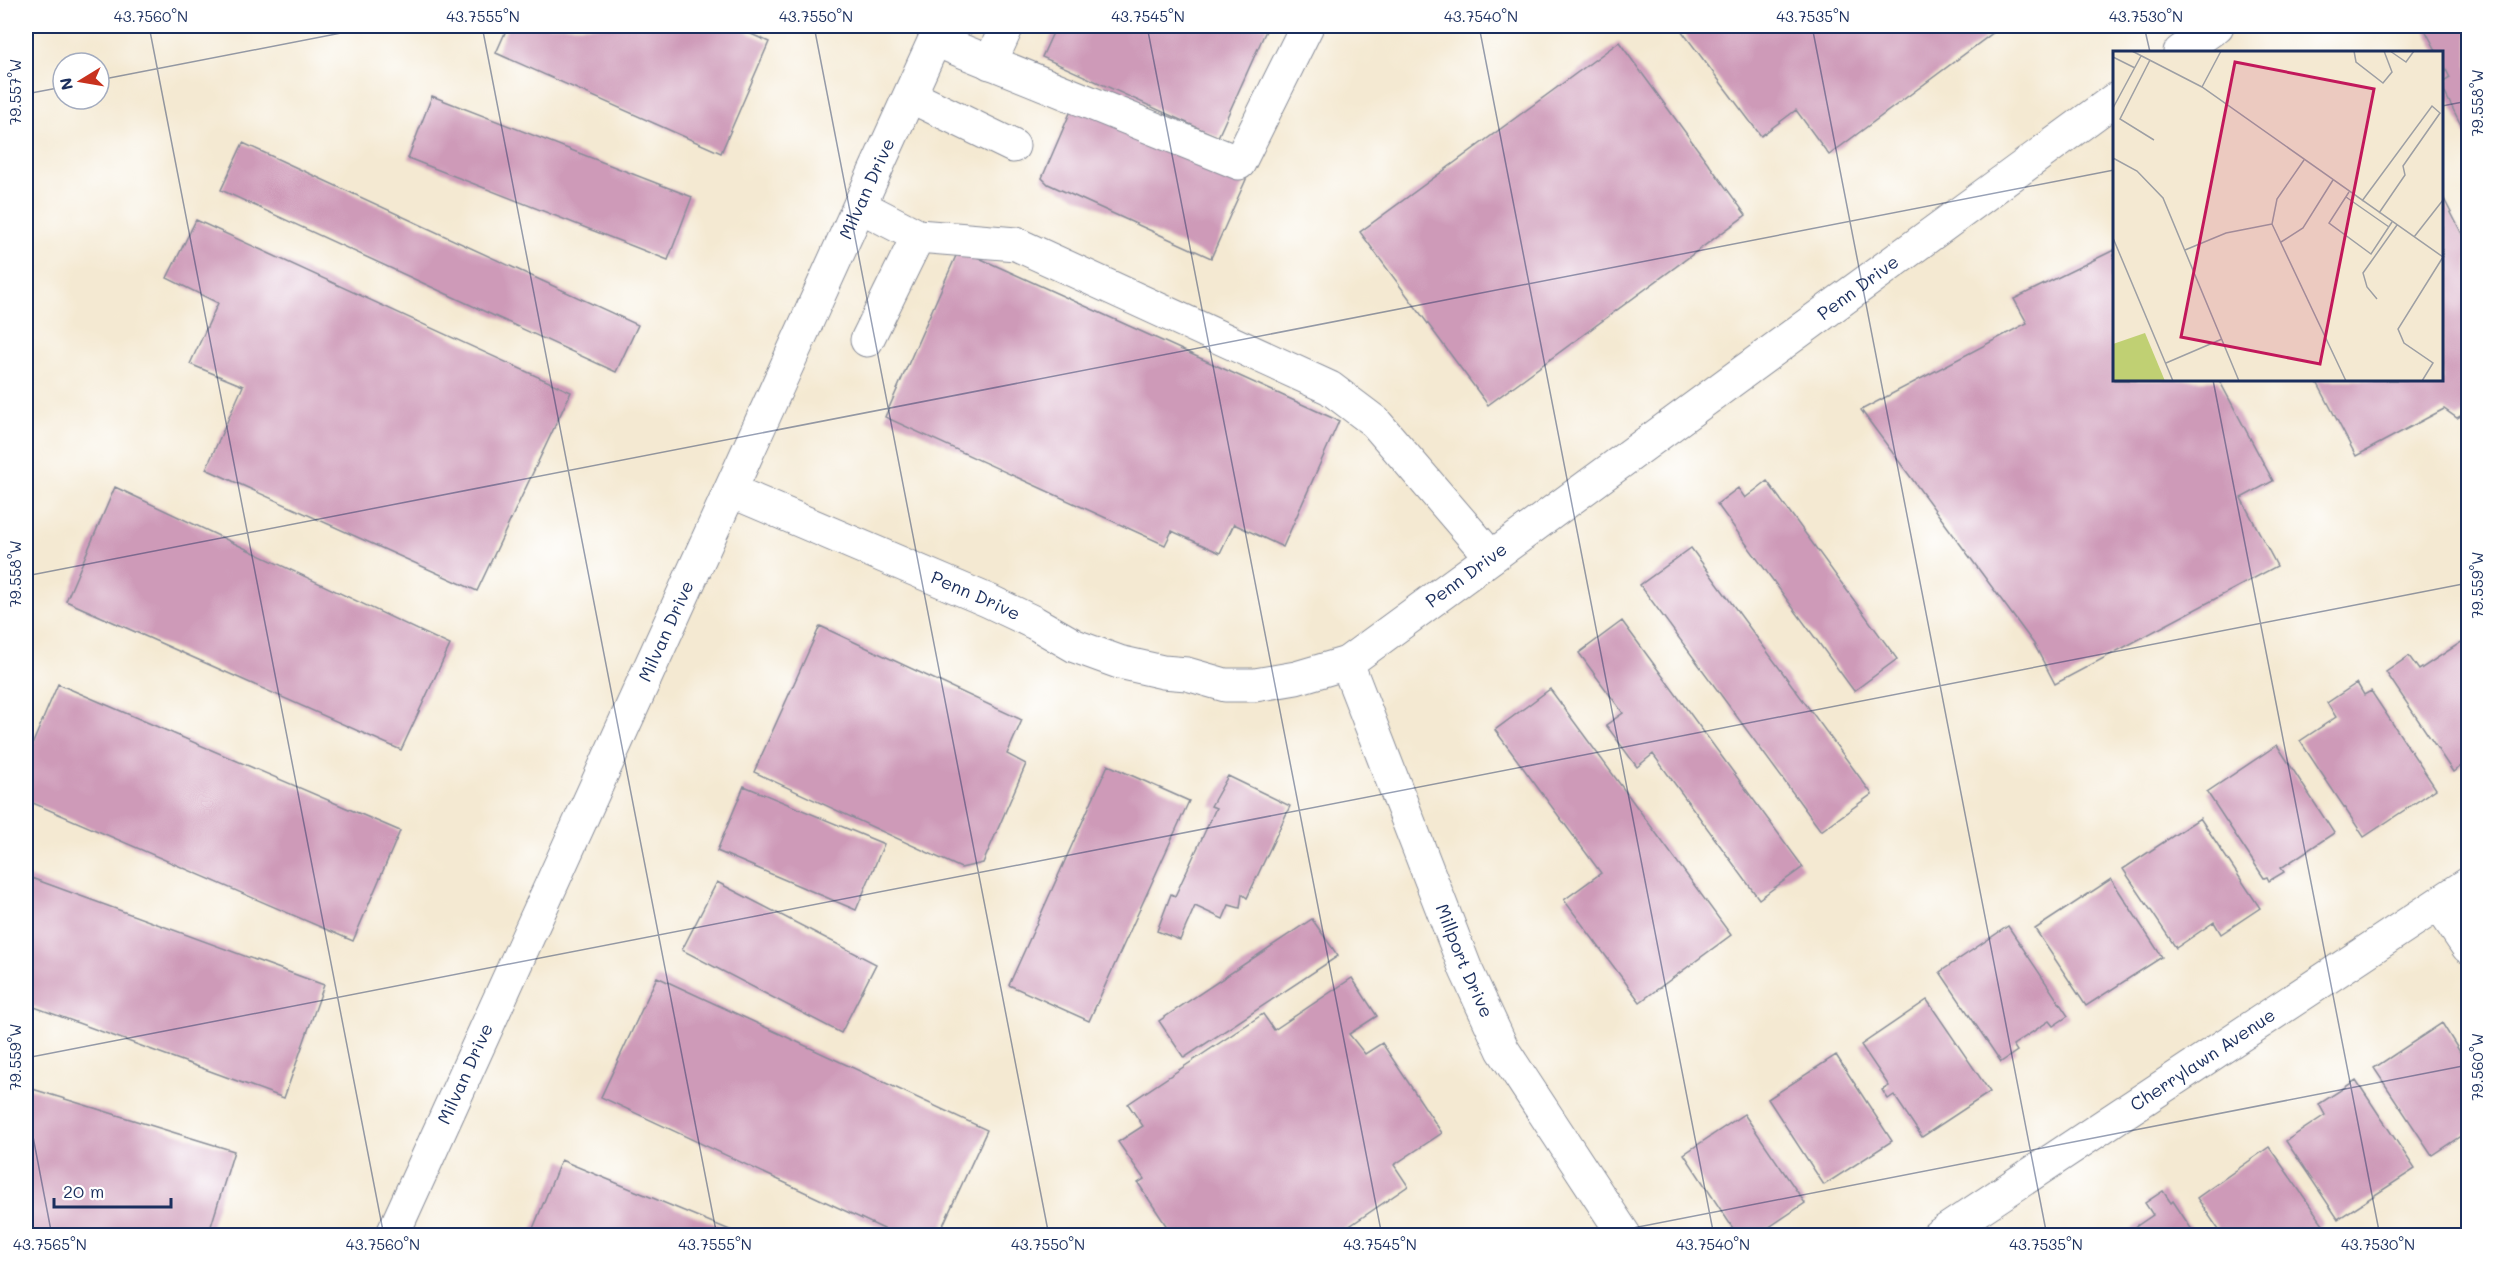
<svg xmlns="http://www.w3.org/2000/svg" width="2494" height="1261" font-family="Mali,sans-serif">
  <style>
    .building { fill: #ce9ab8 }
    .lines { fill: none; stroke-linecap: round; stroke-linejoin: round }
    .minor-casing { stroke: #888c98; stroke-width: 35 }
    .minor { stroke: #fff; stroke-width: 33 }
    .ticks { fill: none; stroke: #1b2f5e; stroke-width: 1.5; stroke-opacity: 0.45 }
    .labels { text-anchor: middle; stroke-width: 6; stroke-linejoin: round; paint-order: stroke }
    .street-label { font-size: 18px; fill: #1b2f5e; stroke: #fff }
    .inset-road { fill: none; stroke: #9d9fa4; stroke-width: 1.5 }
    .view { fill: #c2185b; fill-opacity: 0.15; stroke: #c2185b; stroke-width: 3 }
    .inset-edge { fill: none; stroke: #1b2f5e; stroke-width: 3 }
    .neatline { fill: none; stroke: #1b2f5e; stroke-width: 2 }
    .ticks-label { font-size: 15px; text-anchor: middle; fill: #1b2f5e }
  </style>
  <rect width="100%" height="100%" fill="#fff"/>
  <filter id="ink" filterUnits="userSpaceOnUse"><feTurbulence type="fractalNoise" baseFrequency=".0167" numOctaves="2"/><feDisplacementMap in="SourceGraphic" scale="12" xChannelSelector="R" yChannelSelector="G"/><feConvolveMatrix kernelMatrix="1 2 1 2 8 2 1 2 1" color-interpolation-filters="sRGB"/></filter>
  <filter id="wash" filterUnits="userSpaceOnUse"><feTurbulence type="fractalNoise" baseFrequency=".008" numOctaves="4" result="noise"/><feDisplacementMap in="SourceGraphic" scale="24" xChannelSelector="R" yChannelSelector="G"/><feGaussianBlur stdDeviation="1.35" result="paint"/><feColorMatrix in="noise" values="0 0 0 0 0 0 0 0 0 0 0 0 0 0 0 0 0 1.4 0 .05"/><feComposite in="paint" operator="in"/></filter>
  <g filter="url(#wash)">
    <rect width="100%" height="100%" fill="#f4e9d2"/>
    <g id="blocks">
      <path class="building" d="M508 26H733L769 42 721 153 496 53Z
        M1056 26H1268L1218 137 1042 57Z
        M1678 26H1989L1994 32 1829 155 1796 110 1761 136Z
        M2423 26H2468V139L2442 87V83L2450 78 2442 61V52H2437Z
        M1619 42 1746 215 1488 405 1360 232Z
        M432 96 692 197 668 260 408 158Z
        M1076 99 1248 175 1211 258 1048 184 1042 178Z
        M243 143 638 325 616 372 221 190Z
        M2442 195 2468 246V412L2457 418 2444 409 2356 456 2316 380H2442Z
        M196 220 571 392 477 591 206 469 243 386 190 364 218 303 167 278Z
        M959 249 1339 421 1283 547 1234 524 1220 553 1172 531 1165 545 885 417Z
        M2114 250V380H2219L2273 481 2241 498 2277 566 2055 684 2034 644 1861 410 2027 323 2014 299Z
        M1767 481 1897 659 1854 691 1717 504 1738 488 1745 498Z
        M115 487 450 645 401 750 66 601Z
        M1691 548 1872 794 1821 831 1640 585Z
        M1622 621 1803 867 1759 899 1653 754 1637 767 1606 725 1623 713 1579 653Z
        M820 626 1022 720 1007 754 1026 764 983 863 961 868 754 772Z
        M2463 641 2468 648V761L2453 772 2386 672 2409 656 2419 670Z
        M2357 683 2364 695 2371 691 2436 789 2364 837 2300 741 2336 717 2327 703Z
        M58 684 400 831 353 941 26 800V759Z
        M1550 689 1731 935 1640 1002 1564 900 1601 873 1495 730Z
        M2277 745 2334 833 2281 868 2284 872 2269 881 2267 877 2264 878 2207 792Z
        M1108 765 1189 801 1089 1021 1009 985Z
        M1228 776 1290 806 1247 898 1242 894 1240 908 1229 905 1223 919 1195 906 1180 940 1157 931 1171 894 1175 896 1216 808 1211 806Z
        M744 786 884 844 856 910 717 851Z
        M2200 818 2260 908 2221 934 2214 922 2176 948 2123 869Z
        M26 876 324 985 284 1098 26 1004V964L29 955 26 954Z
        M2111 879 2162 957 2086 1006 2035 929Z
        M717 882 876 964 841 1033 682 950Z
        M1312 919 1338 956 1184 1058 1159 1021Z
        M2008 926 2068 1016 2053 1026 2049 1021 2013 1045 2017 1051 2001 1062 1940 972Z
        M657 977 987 1130 938 1236H899L601 1097Z
        M1352 978 1377 1016 1349 1034 1365 1054 1382 1043 1442 1133 1394 1165 1408 1186 1335 1236H1173L1138 1183 1144 1179 1118 1142 1143 1126 1128 1104 1263 1014 1274 1030Z
        M1927 1000 1990 1092 1922 1137 1894 1095 1888 1099 1882 1090 1889 1086 1861 1045Z
        M2442 1023 2468 1065V1131L2432 1155 2374 1068Z
        M1836 1055 1892 1141 1824 1185 1768 1099Z
        M2356 1080 2415 1169 2338 1219 2286 1141 2325 1115 2319 1104Z
        M26 1087 234 1151 208 1236H26Z
        M1744 1114 1805 1203 1756 1236H1738L1684 1154Z
        M2269 1147 2323 1224 2306 1236H2223L2197 1198Z
        M561 1160 742 1235V1236H530Z
        M2163 1191 2171 1203 2173 1201 2196 1236H2122L2153 1215 2145 1203Z"/>
    </g>
  </g>
  <g filter="url(#ink)">
    <use href="#blocks" fill-opacity="0" stroke="#888c98" stroke-width="1.5"/>
    <g class="lines">
      <defs>
        <g id="minor">
          <path d="M935 40 1239 163 1307 26"/>
          <path d="M2180 52 2217 26"/>
          <path d="M990 63 1007 26"/>
          <path d="M910 96 1013 146"/>
          <path d="M860 206 918 236 1016 244 1330 388 1375 422 1491 557"/>
          <path d="M867 340 918 236"/>
          <path id="s1" d="M731 491 989 601 1035 623 1075 646 1119 662 1163 672 1187 674 1225 685H1255L1296 678 1347 663 2114 100"/>
          <path id="s2" d="M1347 663 1466 970 1503 1050 1625 1236"/>
          <path d="M2439 904 2468 947"/>
          <path id="s3" d="M392 1236 941 26"/>
          <path id="s4" d="M1938 1236 2468 884"/>
        </g>
      </defs>
      <use href="#minor" class="minor-casing"/>
      <use href="#minor" class="minor"/>
    </g>
  </g>
  <path class="ticks" d="M149 26 384 1236M482 26 717 1236M814 26 1049 1236M1147 26 1382 1236M1479 26 1714 1236M1812 26 2047 1236M2144 26 2150 52M99 80 377 26M26 94 63 87M2442 106 2468 101M2213 380 2380 1236M26 576 2114 170M26 1058 2468 583M26 1100 52 1236M1592 1236 2468 1065"/>
  <g class="labels">
    <g class="street-label">
      <text dy="6" stroke="none"><textPath href="#s3" startOffset="1150">Milvan Drive</textPath></text>
      <text dy="6" stroke="none"><textPath href="#s1" startOffset="1292">Penn Drive</textPath></text>
      <text dy="6" stroke="none"><textPath href="#s1" startOffset="806">Penn Drive</textPath></text>
      <text dy="6" stroke="none"><textPath href="#s1" startOffset="266">Penn Drive</textPath></text>
      <text dy="6" stroke="none"><textPath href="#s3" startOffset="664">Milvan Drive</textPath></text>
      <text dy="6" stroke="none"><textPath href="#s2" startOffset="320">Millport Drive</textPath></text>
      <text dy="6" stroke="none"><textPath href="#s4" startOffset="318">Cherrylawn Avenue</textPath></text>
      <text dy="6" stroke="none"><textPath href="#s3" startOffset="178">Milvan Drive</textPath></text>
    </g>
  </g>
  <g transform="translate(2113 51)">
    <rect width="330" height="330" fill="#f4e9d2"/>
    <path d="M32 282 52 330H0V293Z" fill="#c0d073"/>
    <path class="inset-road" d="M19 0 89 36 330 206M241 0 243 11 270 32 279 21 271 0M277 0 293 11 301 0M0 6 22 17M37 9 7 68 41 89M89 36 108 0M0 57 28 5M0 107 24 120 50 147 126 330M191 109 164 148 159 173 233 330M236 141 216 172 258 203 279 171M233 146 276 176M249 150 319 55 327 62 290 115 292 124 266 162M301 186 330 149M0 187 60 330M168 191 190 177 220 129M72 199 113 182 159 173M264 248 254 236 250 222 284 174M53 312 109 288M309 330 320 312 291 292 285 278 330 206"/>
    <path class="view" d="M122 11 261 38 207 313 68 286Z"/>
    <rect width="330" height="330" class="inset-edge"/>
  </g>
  <rect width="2494" height="1261" fill="none" stroke="#fff" stroke-width="66"/>
  <g transform="translate(81 81) rotate(259)"><circle r="28" fill="#ffffff" stroke="#a4acbf" stroke-width="1.5"/>
  <path d="M0-4.5L10 22L0 15L-10 22Z" fill="#c8321e"/>
  <text y="-9" font-size="16" font-weight="bold" text-anchor="middle" fill="#1b2f5e">N</text>
  </g>
  <path d="M54 1198v9h117v-9" fill="none" stroke="#1b2f5e" stroke-width="3"/>
  <text x="63" y="1198" font-size="18" fill="#1b2f5e" stroke="#ffffff" stroke-width="4.5" paint-order="stroke">20 m</text>
  <rect x="33" y="33" width="2428" height="1195" class="neatline"/>
  <g class="ticks-label">
    <text x="151" y="22">43.7560°N</text>
    <text x="483" y="22">43.7555°N</text>
    <text x="816" y="22">43.7550°N</text>
    <text x="1148" y="22">43.7545°N</text>
    <text x="1481" y="22">43.7540°N</text>
    <text x="1813" y="22">43.7535°N</text>
    <text x="2146" y="22">43.7530°N</text>
    <text transform="translate(16 92) rotate(-90)" y="5">79.557°W</text>
    <text transform="translate(2478 103) rotate(-90)" y="5">79.558°W</text>
    <text transform="translate(16 574) rotate(-90)" y="5">79.558°W</text>
    <text transform="translate(2478 585) rotate(-90)" y="5">79.559°W</text>
    <text transform="translate(16 1057) rotate(-90)" y="5">79.559°W</text>
    <text transform="translate(2478 1067) rotate(-90)" y="5">79.560°W</text>
    <text x="50" y="1250">43.7565°N</text>
    <text x="383" y="1250">43.7560°N</text>
    <text x="715" y="1250">43.7555°N</text>
    <text x="1048" y="1250">43.7550°N</text>
    <text x="1380" y="1250">43.7545°N</text>
    <text x="1713" y="1250">43.7540°N</text>
    <text x="2046" y="1250">43.7535°N</text>
    <text x="2378" y="1250">43.7530°N</text>
  </g>
</svg>
